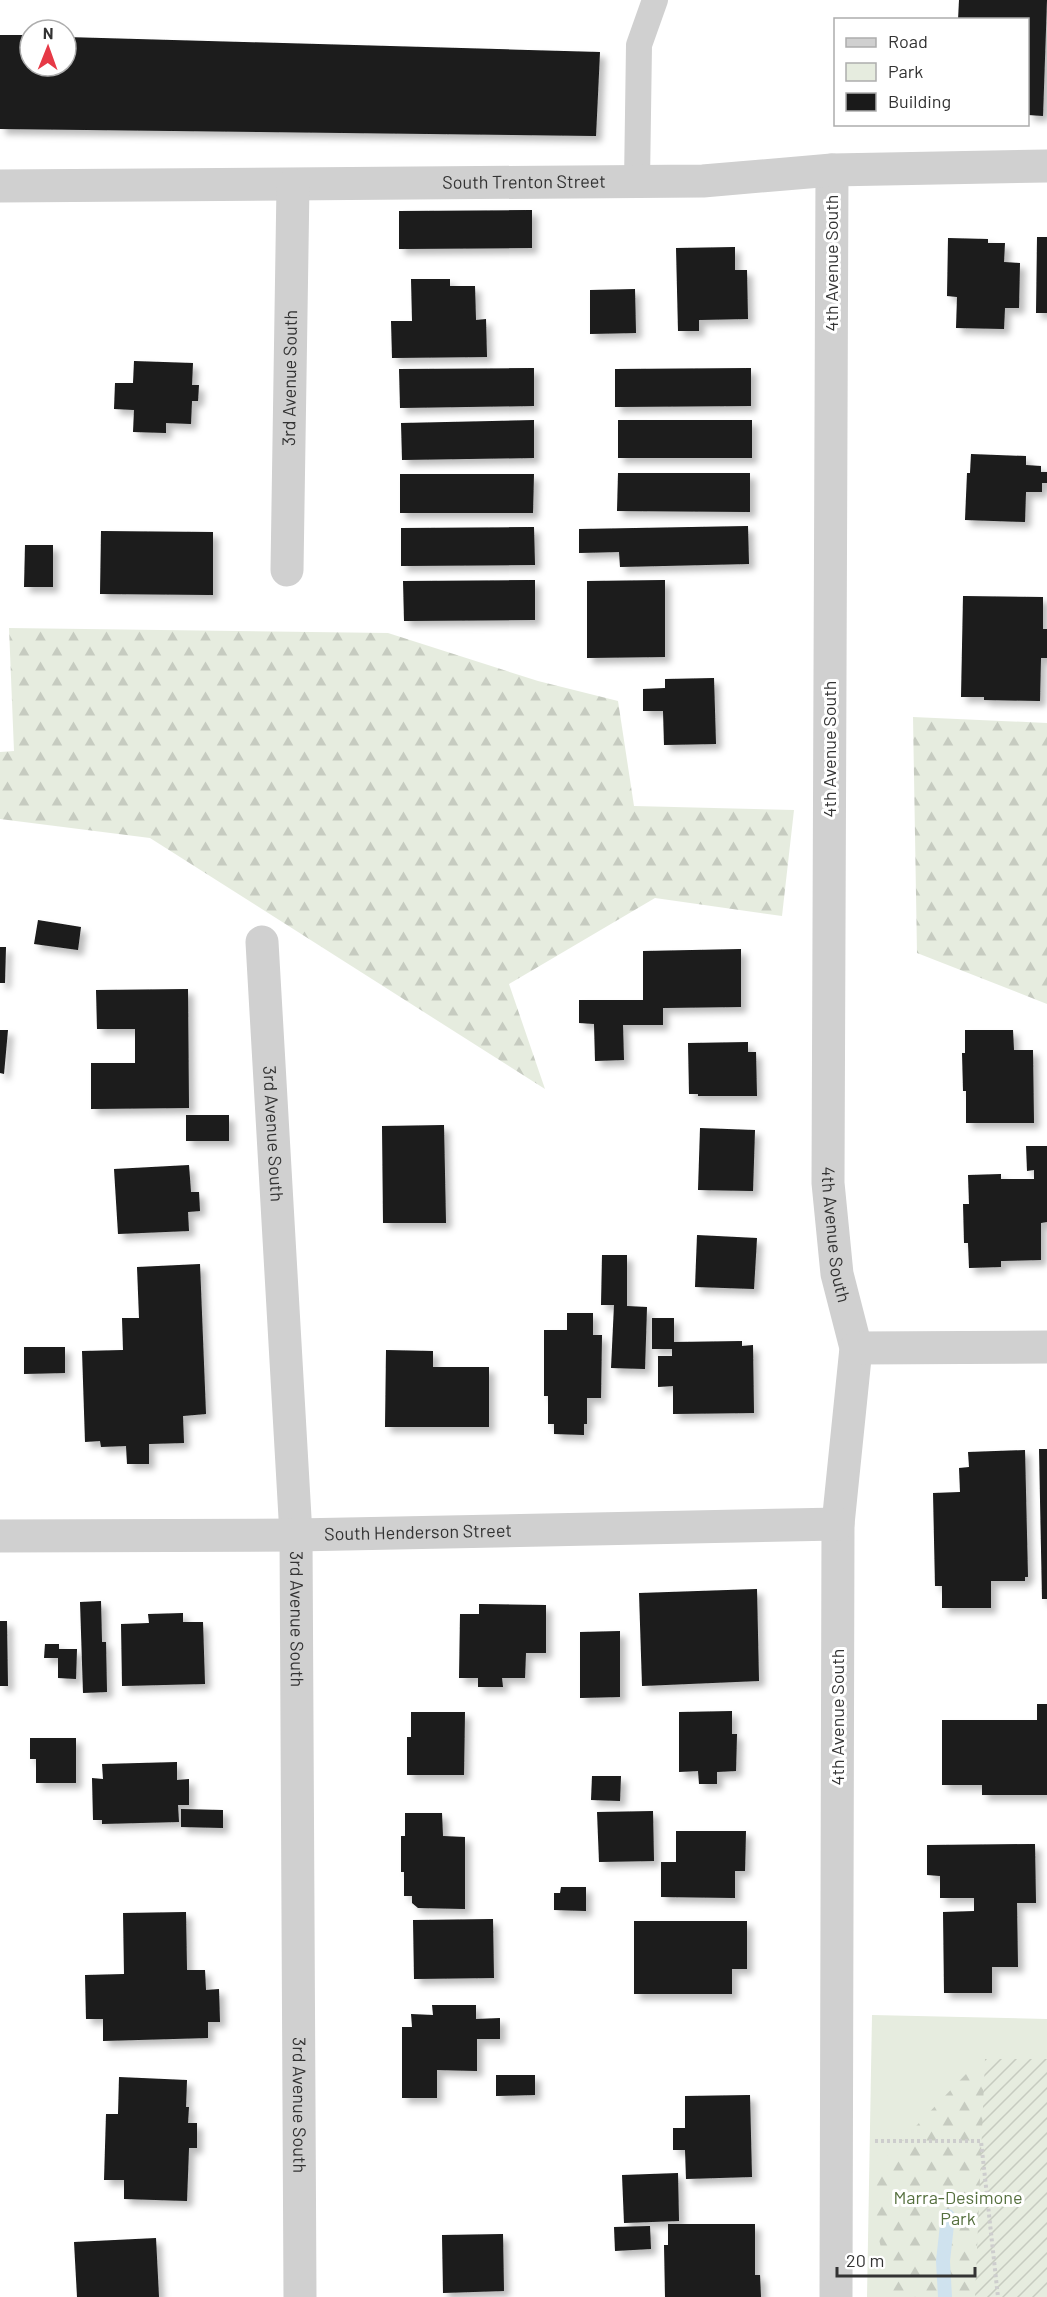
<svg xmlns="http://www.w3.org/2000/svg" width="1047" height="2297" font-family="Barlow,sans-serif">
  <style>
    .green { fill: #e6ecdf }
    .forest { fill: url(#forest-firs) }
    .garden { fill: url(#garden-furrows) }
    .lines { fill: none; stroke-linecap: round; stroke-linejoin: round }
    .stream { stroke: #cfe2ee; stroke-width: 14 }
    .building { fill: #1a1a1a; filter: url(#shadow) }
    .path { stroke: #cdcdcd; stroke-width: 4; stroke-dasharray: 3 3; stroke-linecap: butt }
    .service { stroke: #d0d0d0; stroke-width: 26 }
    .minor { stroke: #d0d0d0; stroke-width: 33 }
    .labels { text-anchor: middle; stroke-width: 6; stroke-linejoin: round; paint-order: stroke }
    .street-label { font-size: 18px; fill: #333; stroke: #fff }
    .park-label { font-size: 18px; fill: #56703f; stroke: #fff }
  </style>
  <defs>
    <pattern id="forest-firs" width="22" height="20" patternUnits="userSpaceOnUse" patternTransform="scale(1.5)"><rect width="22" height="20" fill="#e6ecdf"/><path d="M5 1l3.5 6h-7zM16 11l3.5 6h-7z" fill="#c6cbc0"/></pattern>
    <pattern id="garden-furrows" width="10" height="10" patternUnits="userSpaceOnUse" patternTransform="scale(1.5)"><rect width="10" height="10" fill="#e6ecdf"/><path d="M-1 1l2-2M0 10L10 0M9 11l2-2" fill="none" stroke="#c6cbc0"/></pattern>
    <filter id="shadow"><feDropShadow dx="5.5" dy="5.5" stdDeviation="3" flood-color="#0004"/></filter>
  </defs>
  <rect width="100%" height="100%" fill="#fff"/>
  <path class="green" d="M872 2015 1047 2019V2297H867Z"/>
  <path class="forest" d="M9 628 388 633 538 681 618 701 634 806 794 810 782 916 655 898 509 984 545 1089 150 838 0 819V752L14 751Z
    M913 717 1047 723V1004L917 953Z
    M966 2074H985L978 2297H893L876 2227 870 2174Z"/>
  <path class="garden" d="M985 2059H1047V2297H975Z"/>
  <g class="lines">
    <path class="stream" d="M945 2297 943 2261 948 2216"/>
  </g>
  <path class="building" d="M959 0H1047L1043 116 1028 115V20H958Z
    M0 35H30V66H66V37L600 52 596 136 0 129Z
    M532 210V248L399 249V211Z
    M1037 237H1047V313H1036Z
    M948 238 988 239V243H1005L1004 262 1020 263 1019 308H1005L1004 329 956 328 957 297 947 296Z
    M735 247V270H747L748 319 699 320V331H678L676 248Z
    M411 279H450V286H475L476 320 486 319 487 357 392 358 391 321H412Z
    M635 289 636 333 590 334V290Z
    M134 361 193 363 192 385H199L198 401H192L191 424 166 423V433L133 432 134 410 114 409 115 383H133Z
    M534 368V406L400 408 399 369Z
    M751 368V406L615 407V369Z
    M534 420V458L402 460 401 423Z
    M618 420H752V458H618Z
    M971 454 1026 456V465L1041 466V472H1047V483H1042V492H1026L1025 522 965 520 967 473H970Z
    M618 473H750V512L617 511Z
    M400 474H534L533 513H400Z
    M748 526 749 564 620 567 619 552 579 553V529Z
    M534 527 535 565 401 566V528Z
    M101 531 213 532V595L100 594Z
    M25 545H53V587H24Z
    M535 580V620L404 621 403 581Z
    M665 580V657L587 658V581Z
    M963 596 1043 597V629H1047V658H1041L1040 701 984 700V697H961Z
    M714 678 716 744 664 745 663 711H643V689L665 688V679Z
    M38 920 81 927 78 950 34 944Z
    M0 947H6L5 983H0Z
    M741 949V1007L663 1008V1025H623L624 1060 595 1061 594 1024 579 1023V1000H643V951Z
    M188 989 189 1108 91 1109V1063H135V1029H97L96 990Z
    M0 1030H8L4 1074 0 1073Z
    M965 1030H1013L1014 1050H1033L1034 1123H966V1091H963L962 1053H965Z
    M748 1042V1052H756L757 1096H698V1094H689L688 1043Z
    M186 1115H229V1141H186Z
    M444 1125 446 1223H383L382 1126Z
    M700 1128 755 1130 753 1191 698 1190Z
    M1026 1146H1047V1222L1041 1223V1260L1001 1261V1267L969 1268 968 1243H964L963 1204H969L968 1175 1001 1174V1179H1034V1170L1027 1171Z
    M189 1165 191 1192H199L200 1211 188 1212 189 1231 118 1234 114 1169Z
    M697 1235 757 1238 754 1289 695 1287Z
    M602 1255H627V1306L647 1307 645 1369 611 1368 614 1305H601Z
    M200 1264 206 1414 183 1416 184 1443 149 1444V1464H127L126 1446 101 1447 100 1441 85 1442 82 1351 123 1350 122 1318H139L137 1267Z
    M567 1313H593V1335H602L601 1398H587V1424H584V1435L554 1434V1424H548V1396H544V1330H567Z
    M652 1318H674V1342L742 1341V1346L753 1345 754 1413 673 1414V1386L658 1387V1356H672V1349H652Z
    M24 1347H65V1373L24 1374Z
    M386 1350 433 1351V1367H489V1427H385Z
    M1039 1449H1047V1599H1042Z
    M1025 1450 1028 1577H1025V1581H991V1608H942V1586H935L933 1493 960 1492 959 1468 969 1467 968 1452Z
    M757 1589 759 1681 642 1686 639 1593Z
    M101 1601 102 1642H106L107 1692 83 1693 80 1602Z
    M479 1604 546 1605V1653H526L525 1678H502L503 1687H478V1678H459L460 1614H479Z
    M183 1613V1622H203L205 1684 122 1686 121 1624 149 1623 148 1614Z
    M0 1621H7L8 1686H0Z
    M620 1631V1697L580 1698V1632Z
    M45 1644H59V1649H77L76 1679 58 1678V1658H44Z
    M1037 1704H1047V1795H982V1785H942V1720H1037Z
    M732 1711V1734H737L736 1771 717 1772V1784H699L698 1771 679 1772V1712Z
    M411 1712H465L464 1775H407V1737H411Z
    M30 1738H76V1783H36V1759H30Z
    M177 1762V1780L189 1779V1805H178L179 1822 102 1824V1820H93L92 1778 103 1779 102 1764Z
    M592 1776H621L620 1801 591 1800Z
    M181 1809 223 1810V1828L181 1827Z
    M653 1811 654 1861 599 1862 597 1812Z
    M405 1813H442L443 1836 465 1837V1909L418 1908 412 1903V1896H404V1872H401V1836H405Z
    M676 1831H746L745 1871H735V1898L661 1897V1862H676Z
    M1035 1844 1036 1903H1017L1018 1967H992V1993H944L943 1912 974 1911V1898H940V1876L927 1875V1845Z
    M561 1887H586V1911L554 1910V1893H560Z
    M186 1912 187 1970H205L206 1990 219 1989 220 2022H208V2038L103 2041V2019H86L85 1975 124 1974 123 1913Z
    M493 1919 494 1978 414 1979 413 1920Z
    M634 1921H747V1969H732V1994H634Z
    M432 2005H476V2019L500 2018V2039H477V2071L437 2070V2098H402V2027H412L411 2014 433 2015Z
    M496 2075H535V2095L496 2096Z
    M119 2077 187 2080 186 2107H189L188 2123H197V2148H189L187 2201 124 2199V2180H104L106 2114H118Z
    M750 2095 752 2177 686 2179 685 2150H673V2128H685V2096Z
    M678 2173 679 2221 624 2223 622 2175Z
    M668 2224H755V2275H760L761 2297H665L664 2245H668Z
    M650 2226 651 2249 615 2251 614 2227Z
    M503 2234 504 2291 443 2293 442 2235Z
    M156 2238 159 2297H77L74 2242Z"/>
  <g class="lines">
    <path class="path" d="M875 2141H981L998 2297"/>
    <path class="service" d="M637 182 639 45 655 0"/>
    <g class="minor">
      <path id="s1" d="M832 170 828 1183 837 1274 856 1348 838 1524 836 2297"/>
      <path id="s2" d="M0 186 703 181 832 170 1047 166"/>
      <path id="s3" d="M287 570 293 185"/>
      <path id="s4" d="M262 942 296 1535 300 2297"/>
      <path d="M856 1348 1047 1347"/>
      <path id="s5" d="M0 1536 296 1535 838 1524"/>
    </g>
  </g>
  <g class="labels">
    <g class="street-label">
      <text dy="6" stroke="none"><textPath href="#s2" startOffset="524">South Trenton Street</textPath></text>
      <text transform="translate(832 263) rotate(-90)" y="6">4th Avenue South</text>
      <text dy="6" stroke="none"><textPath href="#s3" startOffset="192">3rd Avenue South</textPath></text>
      <text transform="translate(830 749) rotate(-90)" y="6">4th Avenue South</text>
      <text dy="6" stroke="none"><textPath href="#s4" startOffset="192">3rd Avenue South</textPath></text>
      <text dy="6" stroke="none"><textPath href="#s1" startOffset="1065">4th Avenue South</textPath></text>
      <text dy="6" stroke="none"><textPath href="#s5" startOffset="418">South Henderson Street</textPath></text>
      <text dy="6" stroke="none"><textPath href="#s4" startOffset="678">3rd Avenue South</textPath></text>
      <text transform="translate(838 1717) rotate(-90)" y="6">4th Avenue South</text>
      <text dy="6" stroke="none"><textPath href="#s4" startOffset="1164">3rd Avenue South</textPath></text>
    </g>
    <g class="park-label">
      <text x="958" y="2204">Marra-Desimone<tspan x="958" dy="21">Park</tspan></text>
    </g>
  </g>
  <rect x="834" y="18" width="195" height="108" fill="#ffffff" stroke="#adadad" stroke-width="1.5"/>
  <rect x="846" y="38" width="30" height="9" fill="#d0d0d0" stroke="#adadad" stroke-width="1.5"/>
  <text x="888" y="48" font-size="18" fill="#333333">Road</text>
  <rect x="846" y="63" width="30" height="18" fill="#e6ecdf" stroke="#adadad" stroke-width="1.5"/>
  <text x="888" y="78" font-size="18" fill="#333333">Park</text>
  <rect x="846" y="93" width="30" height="18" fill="#1a1a1a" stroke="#adadad" stroke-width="1.5"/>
  <text x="888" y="108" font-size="18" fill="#333333">Building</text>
  <g transform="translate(48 48) rotate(1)"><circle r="28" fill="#ffffff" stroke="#adadad" stroke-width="1.5"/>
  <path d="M0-4.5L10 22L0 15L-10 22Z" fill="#e63946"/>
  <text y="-9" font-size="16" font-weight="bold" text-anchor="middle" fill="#333333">N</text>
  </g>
  <path d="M837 2267v9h138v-9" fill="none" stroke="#333333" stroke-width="3"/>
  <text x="846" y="2267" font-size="18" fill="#333333" stroke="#ffffff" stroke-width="4.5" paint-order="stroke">20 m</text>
</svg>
